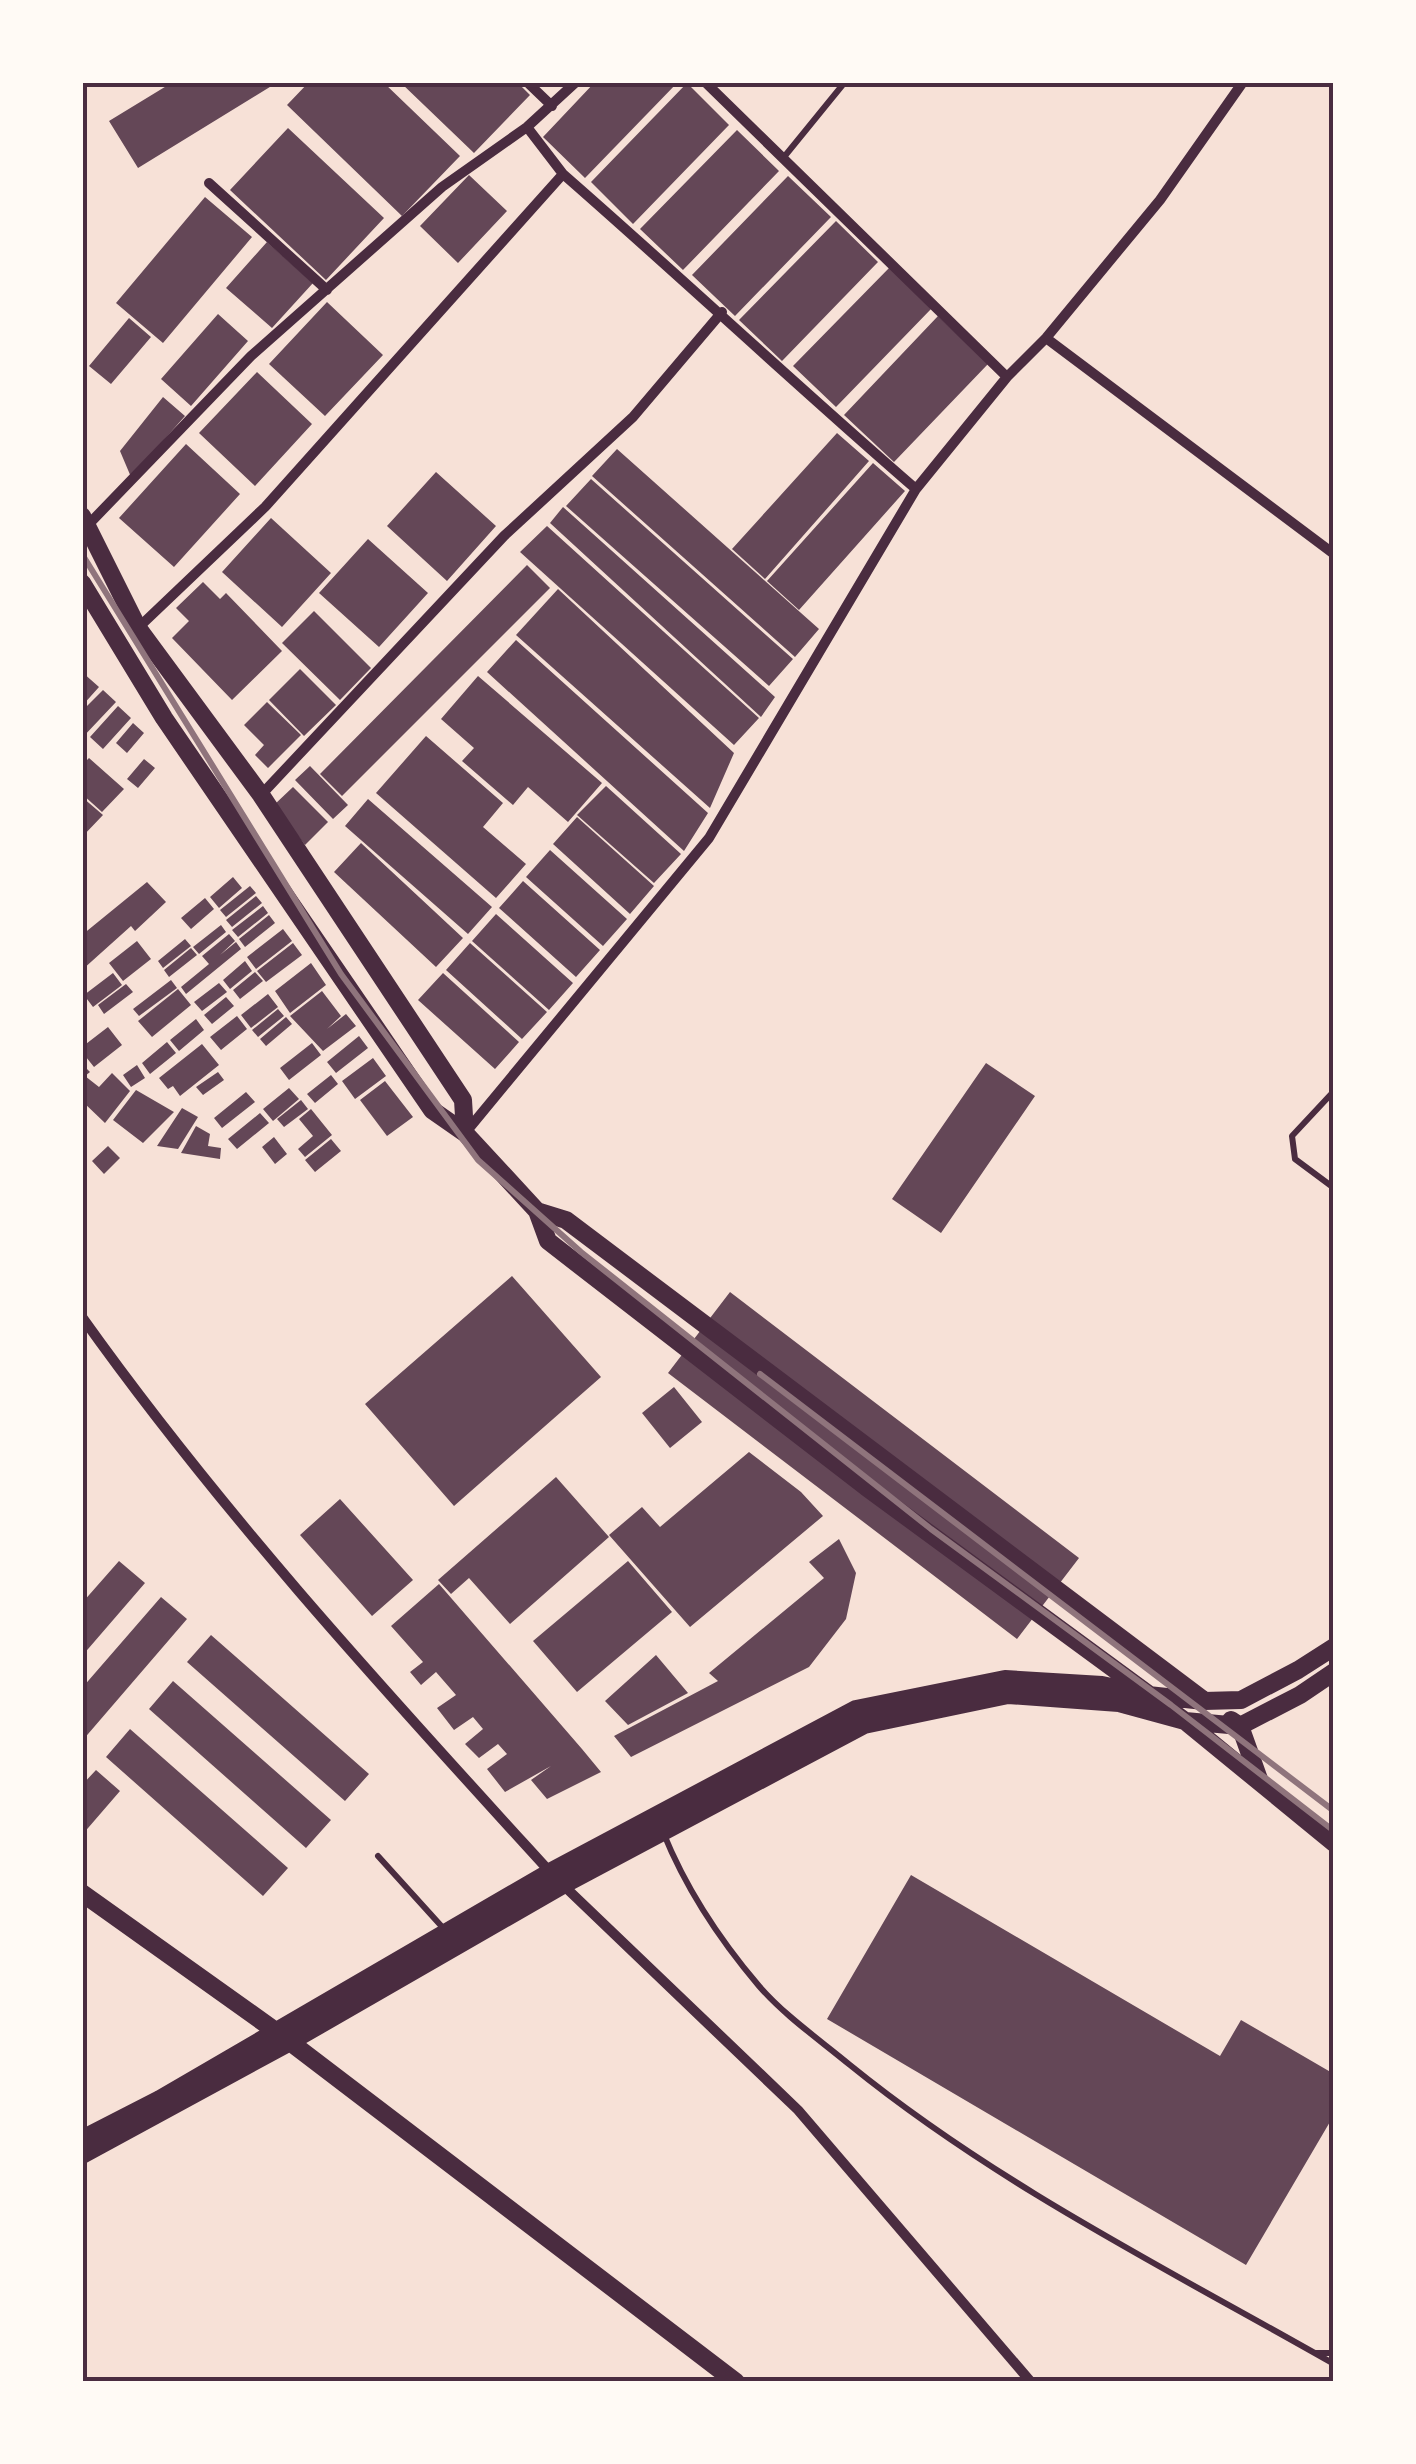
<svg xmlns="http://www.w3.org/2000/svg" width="1416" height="2464" font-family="Signika,sans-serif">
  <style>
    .building { fill: #644757 }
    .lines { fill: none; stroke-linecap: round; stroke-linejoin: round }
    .service { stroke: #4a2c40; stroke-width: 6 }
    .minor { stroke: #4a2c40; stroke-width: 10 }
    .secondary { stroke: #4a2c40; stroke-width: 18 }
    .rail { stroke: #8f747c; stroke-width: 6 }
    .neatline { fill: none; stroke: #4a2c40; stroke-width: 4 }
  </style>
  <rect width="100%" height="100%" fill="#f7e1d7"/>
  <path class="building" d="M173 82H278L138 168 109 121Z
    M309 82H383L460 156 402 216 287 105Z
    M400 82H517L530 95 474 153Z
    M595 82H678L585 178 543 137Z
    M687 83 729 125 633 224 591 182Z
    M288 128 384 218 326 280 230 190Z
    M737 130 779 171 683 270 640 229Z
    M469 175 507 211 458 263 420 226Z
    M788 176 831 217 735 316 692 275Z
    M205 197 252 237 163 343 116 303Z
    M836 221 878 262 782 361 739 320Z
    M267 242 313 283 272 328 226 288Z
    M890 267 932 308 836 407 793 366Z
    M327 302 383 355 325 416 269 364Z
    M218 314 248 341 191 406 161 379Z
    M938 316 988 364 894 462 844 415Z
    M129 318 151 337 111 384 89 366Z
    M257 372 312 424 255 486 199 433Z
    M163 397 185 416 131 477 120 451Z
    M837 433 869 461 765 579 732 549Z
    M186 444 240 494 174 567 119 518Z
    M617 449 819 629 795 657 592 476Z
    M873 463 905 491 799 610 767 581Z
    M436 472 496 526 447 581 387 526Z
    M591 479 793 659 769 686 566 506Z
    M563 507 775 697 761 717 550 523Z
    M271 518 331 573 282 627 222 572Z
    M547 526 759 718 734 745 520 552Z
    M368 539 428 593 379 647 319 593Z
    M527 565 550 588 342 796 320 774Z
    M203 582 220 599 226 593 282 651 232 700 172 638 189 621 176 608Z
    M558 589 734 753 710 808 516 635Z
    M314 611 371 668 340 700 282 643Z
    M516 640 708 813 684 851 487 672Z
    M300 669 336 705 304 736 269 700Z
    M82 672 99 687 82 706Z
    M478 676 602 783 568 822 528 787 513 805 462 761 474 748 441 719Z
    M103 690 116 702 82 738V711Z
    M267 702 301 735 268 768 255 755 264 745 244 725Z
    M118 706 131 718 103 749 90 737Z
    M133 723 144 733 127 753 116 743Z
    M426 736 503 803 483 827 526 864 496 898 376 793Z
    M89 758 124 789 102 812 82 794V765Z
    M144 759 155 768 138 788 127 779Z
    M310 766 348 805 333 819 295 780Z
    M606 786 681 854 654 883 577 815Z
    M293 787 328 822 305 845 274 805Z
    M82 797 103 815 82 837Z
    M368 799 492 907 468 934 345 826Z
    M577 817 654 886 630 914 553 844Z
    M361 843 463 938 436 967 334 872Z
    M550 850 627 919 603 946 526 877Z
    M233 877 242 888 219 908 210 897Z
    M523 881 600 950 576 977 499 908Z
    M147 882 166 902 135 931 131 926 82 970V935Z
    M250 886 256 893 226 917 220 910Z
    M256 896 262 903 232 927 226 920Z
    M205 898 214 909 191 929 181 918Z
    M263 906 268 913 238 937 232 930Z
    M496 914 573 983 549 1010 472 941Z
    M269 915 275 923 245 947 239 939Z
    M221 925 226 932 199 954 193 947Z
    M283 929 292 941 256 969 247 957Z
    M229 934 235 941 220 955 236 942 241 949 186 994 181 987 209 964 202 956Z
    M185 939 191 946 163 968 158 961Z
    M137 941 151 959 123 981 109 963Z
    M293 943 302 955 266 982 257 971Z
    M470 943 547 1012 522 1039 446 970Z
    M191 948 197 955 169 977 164 970Z
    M245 961 252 971 230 989 223 980Z
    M311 963 326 985 290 1013 275 991Z
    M255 972 263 981 240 999 233 990Z
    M113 973 122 985 93 1007 84 995Z
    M443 973 519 1042 495 1069 418 1000Z
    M171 980 177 988 139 1016 133 1009Z
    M219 983 227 992 202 1011 194 1002Z
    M126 984 133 992 104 1014 98 1005Z
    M178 989 191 1005 152 1037 138 1021Z
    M322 991 341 1016 327 1029 346 1014 356 1026 323 1051 290 1016Z
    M268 994 278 1007 251 1028 241 1015Z
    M226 997 234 1006 212 1024 204 1015Z
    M278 1009 284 1016 258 1037 252 1030Z
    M237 1016 247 1029 221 1050 210 1037Z
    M286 1017 292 1024 266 1046 260 1039Z
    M196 1019 204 1030 179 1051 170 1040Z
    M108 1027 122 1045 94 1067 82 1052V1047Z
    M359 1036 368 1048 336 1073 327 1062Z
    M167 1042 176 1053 150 1074 142 1063Z
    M312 1043 321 1055 289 1080 280 1068Z
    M202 1044 219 1065 180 1096 173 1086 168 1089 159 1078Z
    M373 1058 386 1076 355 1099 342 1081Z
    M986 1063 1035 1096 941 1233 892 1199Z
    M82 1064 90 1072 85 1076 99 1087 112 1073 130 1091 105 1123 82 1101Z
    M137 1065 145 1078 131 1087 123 1075Z
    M218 1072 224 1080 203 1095 196 1087Z
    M331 1075 338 1084 315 1103 307 1094Z
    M385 1081 413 1117 387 1136 360 1100Z
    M289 1088 299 1099 273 1121 263 1109Z
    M136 1090 174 1112 143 1143 113 1120Z
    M246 1092 255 1102 222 1128 214 1118Z
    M301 1100 308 1109 284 1127 277 1119Z
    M182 1108 198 1117 178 1149 157 1146Z
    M311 1109 332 1135 305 1157 298 1149 313 1136 299 1119Z
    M260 1113 269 1123 237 1149 228 1139Z
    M196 1126 210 1134 208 1146 221 1148 220 1159 181 1153Z
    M274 1137 287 1154 275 1164 262 1147Z
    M331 1139 341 1151 315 1172 305 1160Z
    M108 1146 120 1158 104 1174 92 1161Z
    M512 1276 601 1377 454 1506 365 1404Z
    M730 1292 1079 1558 1017 1639 668 1373Z
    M674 1387 702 1422 670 1448 642 1413Z
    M749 1452 801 1492 823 1516 690 1627 609 1535 642 1507 660 1527Z
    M556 1477 609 1537 510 1624 469 1578 451 1594 438 1580Z
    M340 1499 413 1580 372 1616 300 1535Z
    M839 1539 856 1573 846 1619 809 1667 631 1757 614 1736 718 1681 709 1673 824 1578 809 1562Z
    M119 1561 145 1583 82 1656V1603Z
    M628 1561 672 1612 577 1692 533 1641Z
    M439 1584 582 1749 601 1772 547 1799 531 1780 551 1766 505 1792 487 1769 507 1754 498 1744 479 1758 465 1744 483 1729 473 1717 454 1730 437 1708 456 1695 436 1672 421 1685 410 1672 423 1662 391 1626Z
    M161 1597 187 1619 82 1741V1688Z
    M211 1635 369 1774 345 1801 187 1662Z
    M656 1655 688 1693 628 1725 605 1701Z
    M173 1681 331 1820 306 1848 149 1709Z
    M130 1729 288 1868 263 1896 106 1757Z
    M96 1770 120 1791 82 1835V1785Z
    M911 1875 1220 2056 1241 2020 1334 2074V2115L1246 2265 827 2019Z"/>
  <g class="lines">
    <path class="service" d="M784 157 845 82
      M1334 1091 1292 1136 1295 1159 1334 1188
      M663 1832C686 1889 719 1939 759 1986 785 2016 820 2040 850 2065 998 2185 1169 2270 1334 2364
      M378 1856 444 1929
      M1315 2353H1334"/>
    <path class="minor" d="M527 82 552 106
      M705 82 1007 377
      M527 127 563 174
      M209 183 327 290
      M1046 338 1334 554
      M88 525 251 356 442 187 527 127 576 82
      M138 628 265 507 563 174C682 278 797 386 916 489
      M261 795 504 536 633 417 722 312
      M466 1132 709 838 916 489 1007 377 1046 338 1160 200 1243 82
      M82 1317C223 1515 387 1693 550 1872
      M562 1884 798 2110 1031 2382"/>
    <path class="secondary" d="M82 516 138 628 261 795 463 1100 465 1133
      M82 583 164 718 432 1110 465 1133 537 1211 548 1241 866 1487 1185 1721 1334 1843
      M537 1211 566 1220 1202 1699
      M1231 1720 1240 1726 1260 1782
      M82 1893 277 2032 736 2382
      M82 2139 160 2099 550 1872 856 1709 1005 1679 1102 1685 1148 1695 1204 1701 1241 1700 1298 1670 1334 1647
      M82 2155 290 2042 563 1885 864 1725 1008 1695 1119 1703 1185 1721 1240 1726 1300 1695 1334 1672"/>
    <path class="rail" d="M82 554 341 974 478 1160 581 1252 931 1529 1171 1705 1334 1831
      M760 1374 1334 1811"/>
  </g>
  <rect width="1416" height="2464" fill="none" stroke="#fffaf5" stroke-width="170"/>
  <rect x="85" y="85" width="1246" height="2294" class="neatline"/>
</svg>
